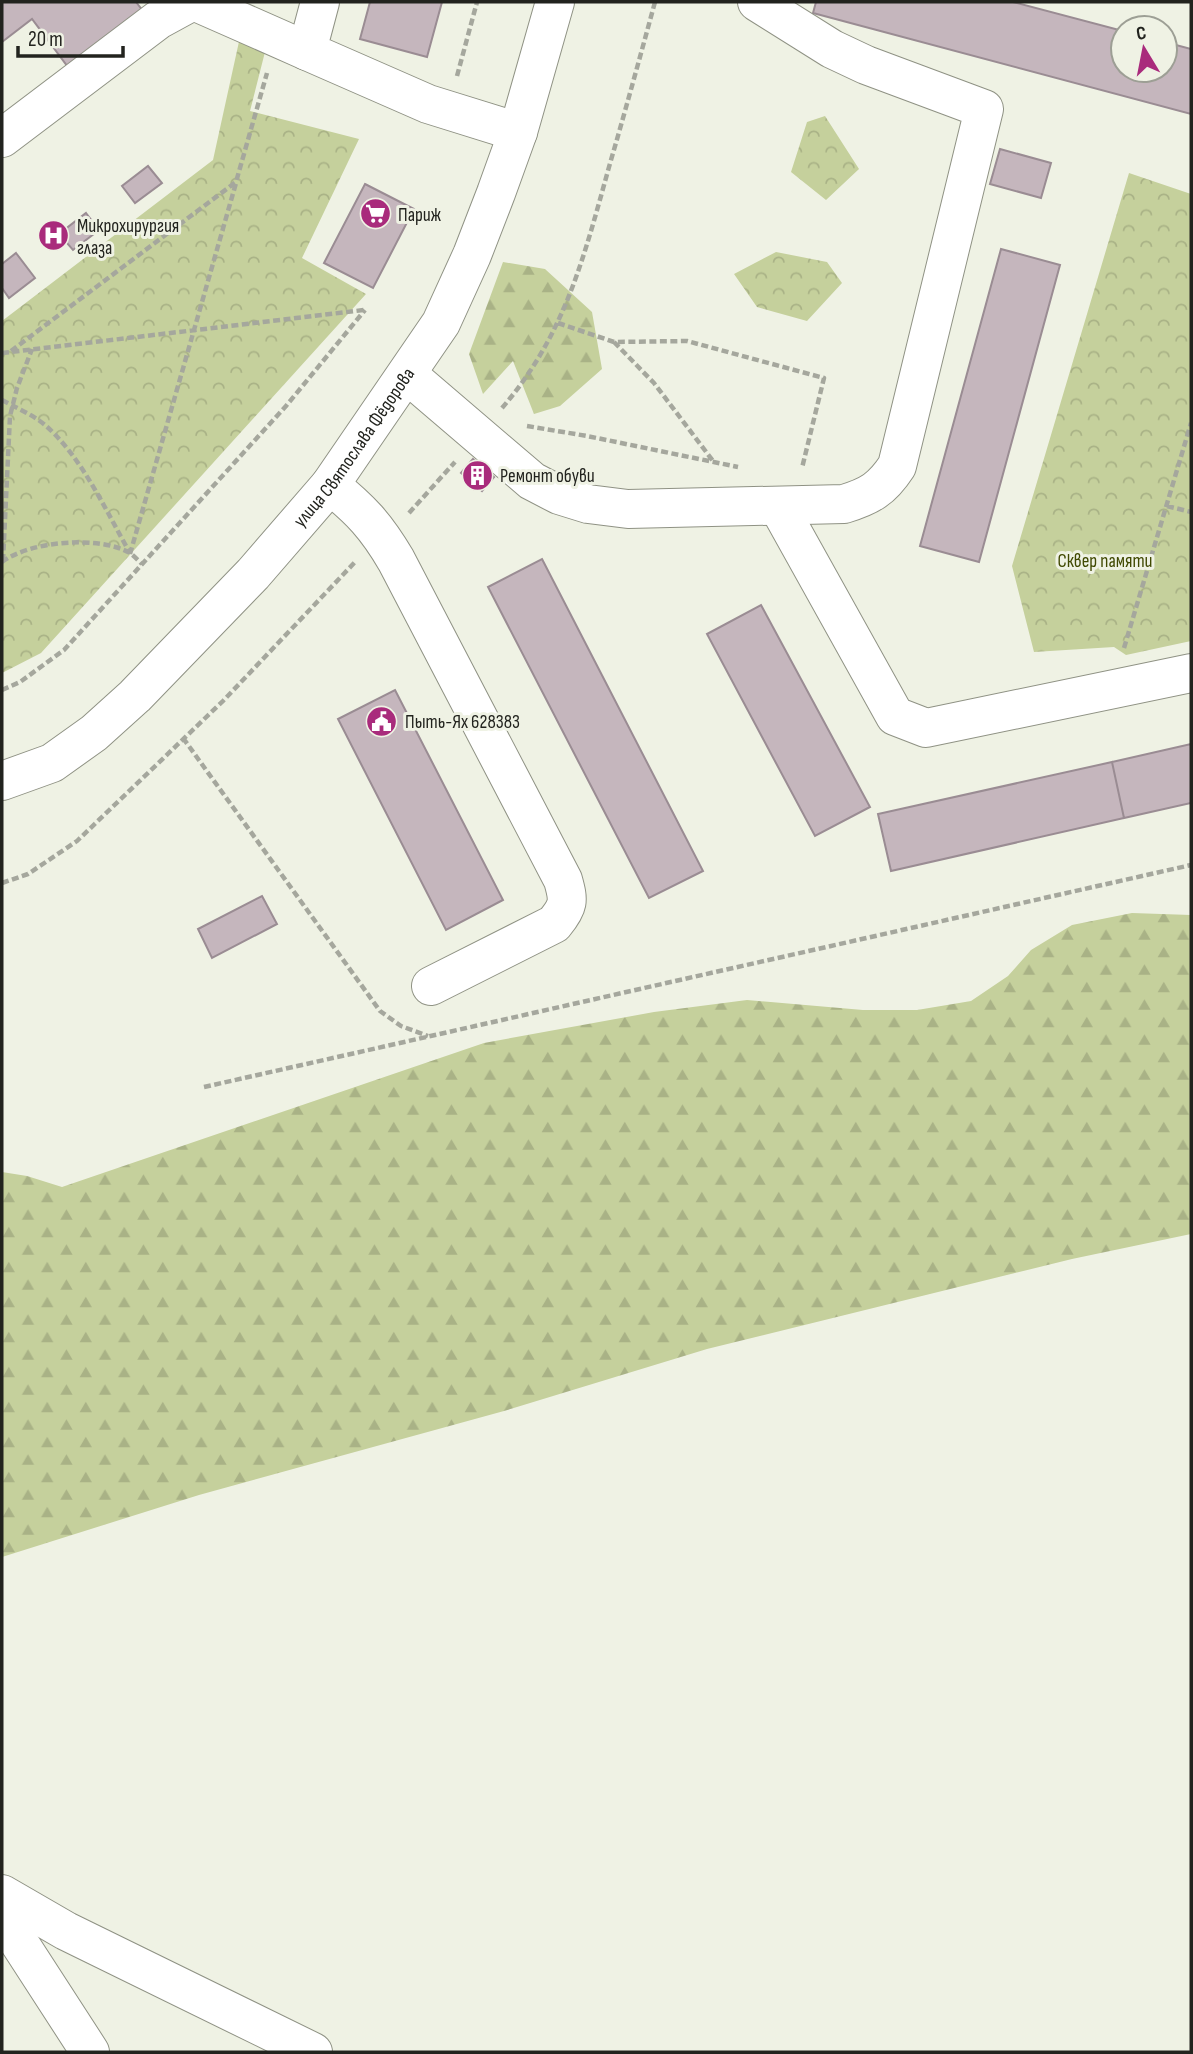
<svg xmlns="http://www.w3.org/2000/svg" width="1193" height="2054" font-family="'Sofia Sans Condensed',sans-serif">
  <style>
    .forest { fill: url(#forest-firs) }
    .park { fill: url(#park-crowns) }
    .building { fill: #c5b6bd; stroke: #9a8c93; stroke-width: 2 }
    .lines { fill: none; stroke-linecap: round; stroke-linejoin: round }
    .minor-casing { stroke: #8f9284; stroke-width: 40 }
    .path { stroke: #a5a79d; stroke-width: 4.5; stroke-dasharray: 7 3.5; stroke-linecap: butt }
    .minor { stroke: #fff; stroke-width: 38 }
    .labels { text-anchor: middle; stroke-width: 6; stroke-linejoin: round; paint-order: stroke }
    .poi-label { font-size: 19px; fill: #22231e; stroke: #eff2e4; text-anchor: start }
    .street-label { font-size: 19px; fill: #22231e; stroke: #eff2e4 }
    .park-label { font-size: 19px; fill: #404902; stroke: #eff2e4 }
  </style>
  <defs>
    <pattern id="forest-firs" width="22" height="20" patternUnits="userSpaceOnUse" patternTransform="scale(1.75)"><rect width="22" height="20" fill="#c5d09c"/><path d="M5 1l3.5 6h-7zM16 11l3.5 6h-7z" fill="#a9b286"/></pattern>
    <pattern id="park-crowns" width="20" height="18" patternUnits="userSpaceOnUse" patternTransform="scale(1.75)"><rect width="20" height="18" fill="#c5d09c"/><path d="M2 6a3 3 0 1 1 6 0M12 15a3 3 0 1 1 6 0" fill="none" stroke="#a9b286"/></pattern>
  </defs>
  <rect width="100%" height="100%" fill="#eff2e4"/>
  <path class="forest" d="M503 262 545 269 592 312 602 369 560 406 534 414 513 361 483 394 469 354Z
    M1132 913 1191 915V1234L1072 1259 707 1349 504 1411 199 1495 2 1557V1172L27 1176 62 1187 484 1043 654 1012 747 1000 863 1010H917L971 1001 1008 976 1031 950 1072 925Z"/>
  <path class="park" d="M240 37 266 48 250 111 359 139 302 258 366 294 41 653 2 673V321L213 160Z
    M825 116 859 169 826 200 791 172 807 122Z
    M1129 173 1191 194V641L1126 655 1114 647 1034 652 1012 566Z
    M776 252 827 262 842 283 807 321 757 307 734 274Z"/>
  <path class="building" d="M2 2H136L143 11 68 67 32 19 2 42Z
    M370 2H442L427 57 360 39Z
    M816 2H1013L1123 31V70H1165V42L1191 49V114L813 13Z
    M1000 149 1051 163 1041 198 990 184Z
    M148 166 162 183 135 203 122 186Z
    M365 184 414 209 373 288 324 263Z
    M86 213 99 230 73 250 59 234Z
    M1001 249 1060 265 979 562 920 546Z
    M16 253 35 278 9 298 2 288V264Z
    M473 459 494 477 482 491 461 473Z
    M542 559 703 871 649 898 488 587Z
    M761 605 870 807 815 836 707 634Z
    M395 690 503 900 446 930 338 719Z
    M1191 744V803L1124 818 1112 762Z
    M1112 762 1124 818 891 871 878 814Z
    M262 896 277 924 212 958 198 929Z"/>
  <g class="lines">
    <defs>
      <g id="minor">
        <path d="M196 2 307 51"/>
        <path d="M320 2 307 51 428 104 518 132"/>
        <path d="M2 138 158 20 191 2"/>
        <path d="M408 375 532 481 559 495 588 504 628 509 844 504C870 496 882 489 897 466L984 109 866 65 832 49 757 2"/>
        <path d="M330 485C361 510 376 526 396 560L563 880C569 901 569 906 554 924L431 986"/>
        <path d="M778 506 895 716 926 728 1191 673"/>
        <path id="s1" d="M2 781 52 763 94 733 135 696 253 574 330 485 441 323 472 255 496 193 518 132 555 2"/>
        <path d="M2 1894 66 1931 313 2052"/>
        <path d="M2 1916 90 2052"/>
      </g>
    </defs>
    <use href="#minor" class="minor-casing"/>
    <path class="path" d="M457 76 477 2
      M558 323 614 342 687 341 824 378 802 468
      M614 342 654 383 713 461
      M11 351 236 182 267 73
      M2 353 364 310
      M2 400C16 408 32 414 45 425 82 457 106 511 130 553
      M502 408C565 335 584 257 609 167 625 112 640 57 655 2
      M527 426 587 436 738 467
      M1167 506 1191 512
      M409 513 455 462
      M130 554 236 183
      M3 561 10 416 17 388 32 349
      M2 562C30 541 99 535 130 553 134 556 138 560 142 564
      M1124 648 1191 423
      M2 690 20 682 64 650 286 406 365 310
      M183 738 380 1011 401 1026 428 1036
      M2 883 28 874 77 841 223 701 356 561
      M204 1087 1191 865"/>
    <use href="#minor" class="minor"/>
  </g>
  <defs>
    <symbol id="supermarket-disc" viewBox="-11 -11 22 22"><circle r="9.5" fill="#a92b7c" stroke="#eff2e4"/><path d="M-6-5.5h2.5l.6 2H6L4.5 2H-2.5L-4.4-4H-6ZM-1.5 3.2a1.3 1.3 0 1 0 .1 0ZM3 3.2a1.3 1.3 0 1 0 .1 0Z" fill="#fff"/></symbol>
    <symbol id="hospital-disc" viewBox="-11 -11 22 22"><circle r="9.5" fill="#a92b7c" stroke="#eff2e4"/><path d="M-5-5h3v3.5h4V-5h3V5h-3V1.5h-4V5h-3Z" fill="#fff"/></symbol>
    <symbol id="building-disc" viewBox="-11 -11 22 22"><circle r="9.5" fill="#a92b7c" stroke="#eff2e4"/><path d="M-4-6H4V6H1V3H-1V6H-4ZM-2.5-4.3h1.7v1.8h-1.7ZM.8-4.3h1.7v1.8H.8ZM-2.5-1h1.7V.8h-1.7ZM.8-1h1.7V.8H.8Z" fill="#fff"/></symbol>
    <symbol id="civic-disc" viewBox="-11 -11 22 22"><circle r="9.5" fill="#a92b7c" stroke="#eff2e4"/><path d="M-.6-6.5H3V-4.5H.6V-3L4-1V1h2V6H-6V1h2V-1L-.6-3ZM-1.2 2.5V6h2.4V2.5Z" fill="#fff"/></symbol>
  </defs>
  <g fill-rule="evenodd">
    <use href="#supermarket-disc" x="358" y="196" width="35" height="35"/>
    <use href="#hospital-disc" x="36" y="218" width="35" height="35"/>
    <use href="#building-disc" x="460" y="458" width="35" height="35"/>
    <use href="#civic-disc" x="364" y="704" width="35" height="35"/>
  </g>
  <g class="labels">
    <g class="poi-label">
      <text x="398" y="221">Париж</text>
      <text x="77" y="232">Микрохирургия<tspan x="77" dy="22">глаза</tspan></text>
      <text x="500" y="482">Ремонт обуви</text>
      <text x="405" y="728">Пыть-Ях 628383</text>
    </g>
    <g class="street-label">
      <text dy="7" stroke="none"><textPath href="#s1" startOffset="492">улица Святослава Фёдорова</textPath></text>
    </g>
    <g class="park-label">
      <text x="1105" y="567">Сквер памяти</text>
    </g>
  </g>
  <rect width="1193" height="2054" fill="none" stroke="#22231e" stroke-width="7"/>
  <g transform="translate(1144 49) rotate(350)"><circle r="33" fill="#eff2e4" stroke="#9d9f95" stroke-width="2"/>
  <path d="M0-5L12 26L0 18L-12 26Z" fill="#a92b7c"/>
  <text y="-10" font-size="19" font-weight="bold" text-anchor="middle" fill="#22231e">С</text>
  </g>
  <path d="M18 46v10h105v-10" fill="none" stroke="#22231e" stroke-width="3.5"/>
  <text x="28" y="46" font-size="21" fill="#22231e" stroke="#eff2e4" stroke-width="5" paint-order="stroke">20 m</text>
</svg>
